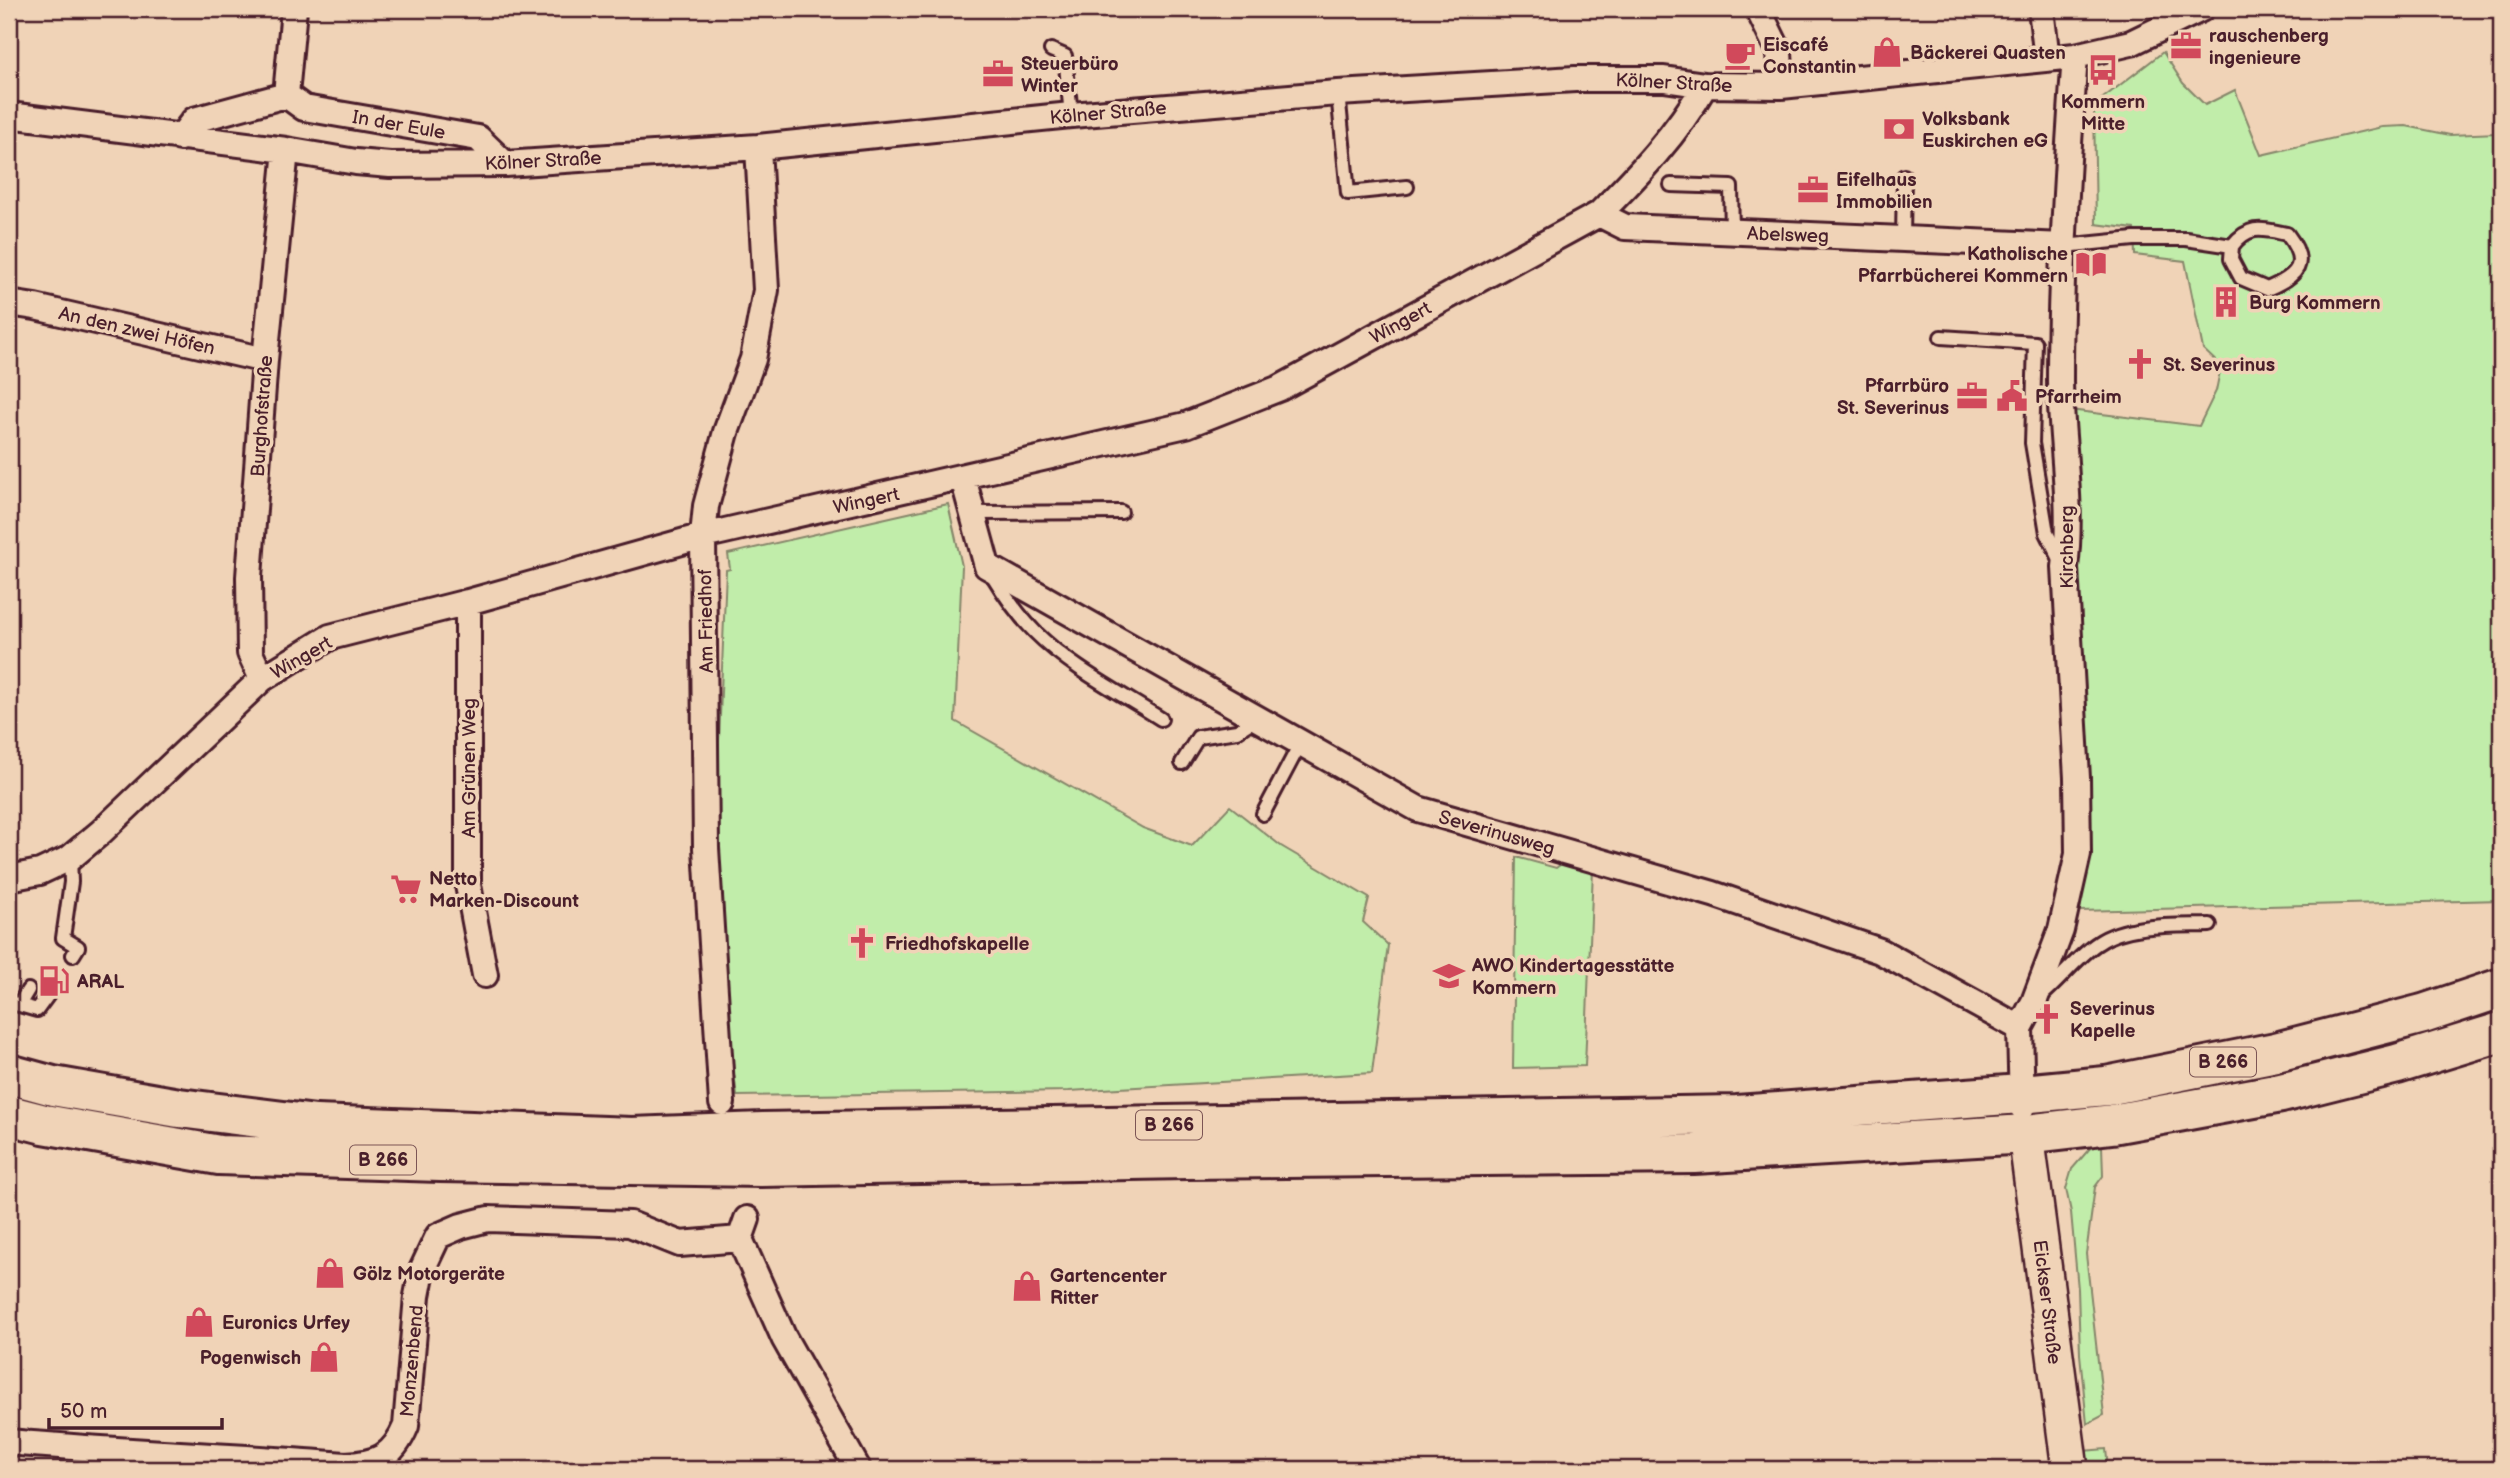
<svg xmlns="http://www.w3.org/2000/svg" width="2510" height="1478" font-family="'Balsamiq Sans',sans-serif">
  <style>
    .green { fill: #c1edaa; stroke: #86866a; stroke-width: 2 }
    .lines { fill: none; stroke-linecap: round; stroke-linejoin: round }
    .lane-casing { stroke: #4a1f2b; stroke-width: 18 }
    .street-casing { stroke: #4a1f2b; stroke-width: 30 }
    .secondary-casing { stroke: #4a1f2b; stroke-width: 40 }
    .primary-casing { stroke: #4a1f2b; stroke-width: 44 }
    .lane { stroke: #f0d3b7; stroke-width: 12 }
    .street { stroke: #f0d3b7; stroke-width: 24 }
    .secondary { stroke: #f0d3b7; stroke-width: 35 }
    .primary { stroke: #f0d3b7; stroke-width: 38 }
    .labels { text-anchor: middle; stroke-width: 7; stroke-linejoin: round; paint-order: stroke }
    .shield { fill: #f0d3b7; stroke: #7c5555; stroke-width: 2 }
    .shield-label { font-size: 18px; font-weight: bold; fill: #4a1f2b }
    .poi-label { font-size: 19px; font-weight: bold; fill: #4a1f2b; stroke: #f0d3b7; text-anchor: start }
    .street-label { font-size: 19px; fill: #4a1f2b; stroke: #f0d3b7 }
  </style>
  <rect width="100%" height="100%" fill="#f0d3b7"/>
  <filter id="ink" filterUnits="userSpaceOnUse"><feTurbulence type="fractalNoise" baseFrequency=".0143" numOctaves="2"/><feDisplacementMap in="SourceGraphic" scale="14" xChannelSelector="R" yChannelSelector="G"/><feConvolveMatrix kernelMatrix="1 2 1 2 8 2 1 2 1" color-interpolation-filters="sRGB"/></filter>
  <g filter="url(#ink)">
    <path class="green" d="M2163 52 2183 83 2205 105 2235 90 2261 155 2382 127 2406 126 2450 135 2497 133 2501 303V900L2080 911 2087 830 2078 691V546L2069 410 2199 426 2216 391 2221 366 2203 349 2185 261 2135 255 2134 229 2096 224 2094 105Z
      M948 504 962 566 955 721 1143 828 1192 846 1230 806 1281 846 1369 898 1363 922 1388 945 1372 1073 1069 1091 737 1096 712 912 726 570 730 569 728 554Z
      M1516 857 1556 868 1565 861 1593 869 1585 1066 1513 1068Z
      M2102 1145 2103 1176 2095 1187 2086 1254 2104 1415 2087 1424 2080 1354 2078 1289 2071 1212 2066 1189 2072 1169 2091 1147Z
      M2106 1449 2108 1469H2086L2083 1451Z"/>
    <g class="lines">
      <defs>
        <path id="lane" d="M1051 50 1065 56 1071 115
          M1338 93 1348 193 1407 187
          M1671 185 1731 187 1732 231
          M1903 238 1904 176
          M2064 246 2134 239H2186L2232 246C2249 224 2262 229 2287 234 2310 264 2298 276 2267 289L2241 278 2231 259 2232 246
          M1941 337 2035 343 2032 443 2047 533 2061 561
          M971 513 1121 512
          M993 576C1005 596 1019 616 1035 632 1071 668 1119 692 1161 719
          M1182 763 1198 737 1237 731 1257 718
          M1263 814 1300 744
          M70 858 71 882 63 938 78 947 73 955
          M2042 995C2060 980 2080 954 2098 943 2127 923 2177 926 2210 925
          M9 1002 37 1010 48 995
          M19 1005 28 990"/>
        <path id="street" d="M294 9 286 95 304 108 478 138 505 164
          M1758 9 1779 52 1781 86
          M2041 9 2047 59
          M9 115 286 150 356 162 390 165 505 164 758 147 1071 115 1338 93 1575 79H1664L1705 85 1781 86 2075 56 2131 43 2201 9
          M180 138 194 120 286 95
          M1599 214 1625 227 2064 246
          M9 303 35 307 265 360
          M963 478 987 566 1418 809 1713 894 1880 951 2020 1028
          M468 602V885L485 975
          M262 679 250 653 249 577 265 360 286 150
          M9 878 40 872 70 858 101 832 262 679 330 637 468 602 703 536 1186 425 1280 388 1599 214C1638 175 1677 134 1705 85
          M722 1103 706 848 703 536 706 506 726 432 753 359 766 290 758 147
          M2022 1107 2020 1028 2034 1002 2061 930 2078 854 2077 778 2065 567C2073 506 2061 443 2060 381 2060 273 2067 164 2075 56
          M740 1239 784 1338 858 1469
          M9 1442C121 1452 233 1456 345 1465 377 1464 393 1457 406 1426L417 1296 422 1270 438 1236 461 1226 488 1219 630 1224 680 1244 740 1239 747 1219"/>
        <path id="secondary" d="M2026 1134 2070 1469"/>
        <path id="primary" d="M9 1074 53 1086 179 1108 316 1125 632 1137 763 1132 1737 1115 2021 1094 2106 1086 2276 1052 2423 1014 2501 988
          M9 1115 44 1124 219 1155 440 1162 761 1167 1187 1159 1694 1154 2026 1134 2112 1124 2281 1093 2397 1064 2501 1032"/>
      </defs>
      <use href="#lane" class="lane-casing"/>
      <use href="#street" class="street-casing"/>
      <use href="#secondary" class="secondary-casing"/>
      <use href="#primary" class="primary-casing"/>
      <use href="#lane" class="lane"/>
      <use href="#street" class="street"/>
      <use href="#secondary" class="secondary"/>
      <use href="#primary" class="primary"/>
    </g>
  </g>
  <defs>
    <symbol id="office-bare" viewBox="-9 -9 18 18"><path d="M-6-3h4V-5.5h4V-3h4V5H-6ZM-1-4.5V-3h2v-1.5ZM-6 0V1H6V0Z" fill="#d1495b" stroke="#f0d3b7" stroke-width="2.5" paint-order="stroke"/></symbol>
    <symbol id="shop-bare" viewBox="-9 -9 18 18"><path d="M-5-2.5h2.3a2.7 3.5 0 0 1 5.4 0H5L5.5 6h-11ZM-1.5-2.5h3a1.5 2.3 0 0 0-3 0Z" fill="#d1495b" stroke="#f0d3b7" stroke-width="2.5" paint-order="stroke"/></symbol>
    <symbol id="cafe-bare" viewBox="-9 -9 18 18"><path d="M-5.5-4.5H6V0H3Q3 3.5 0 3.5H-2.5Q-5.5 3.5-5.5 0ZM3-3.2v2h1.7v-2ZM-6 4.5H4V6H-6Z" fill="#d1495b" stroke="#f0d3b7" stroke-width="2.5" paint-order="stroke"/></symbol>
    <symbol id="bus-bare" viewBox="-9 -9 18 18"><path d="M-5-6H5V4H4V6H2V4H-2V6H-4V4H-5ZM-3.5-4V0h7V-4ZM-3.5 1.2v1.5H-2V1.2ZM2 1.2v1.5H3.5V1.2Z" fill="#d1495b" stroke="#f0d3b7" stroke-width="2.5" paint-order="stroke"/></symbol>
    <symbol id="bank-bare" viewBox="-9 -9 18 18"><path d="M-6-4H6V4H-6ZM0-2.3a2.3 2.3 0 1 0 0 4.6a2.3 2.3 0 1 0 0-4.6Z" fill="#d1495b" stroke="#f0d3b7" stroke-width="2.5" paint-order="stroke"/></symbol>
    <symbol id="library-bare" viewBox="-9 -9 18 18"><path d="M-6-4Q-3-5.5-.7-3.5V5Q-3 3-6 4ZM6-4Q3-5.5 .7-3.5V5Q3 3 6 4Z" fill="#d1495b" stroke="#f0d3b7" stroke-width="2.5" paint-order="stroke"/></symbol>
    <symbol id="building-bare" viewBox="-9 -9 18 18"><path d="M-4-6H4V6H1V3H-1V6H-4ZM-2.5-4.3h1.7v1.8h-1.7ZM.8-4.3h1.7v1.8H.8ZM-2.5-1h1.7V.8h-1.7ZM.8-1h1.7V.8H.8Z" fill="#d1495b" stroke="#f0d3b7" stroke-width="2.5" paint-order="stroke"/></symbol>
    <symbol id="church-bare" viewBox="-9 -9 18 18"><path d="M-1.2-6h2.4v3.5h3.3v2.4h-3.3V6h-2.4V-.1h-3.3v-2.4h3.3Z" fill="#d1495b" stroke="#f0d3b7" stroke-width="2.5" paint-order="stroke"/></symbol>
    <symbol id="civic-bare" viewBox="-9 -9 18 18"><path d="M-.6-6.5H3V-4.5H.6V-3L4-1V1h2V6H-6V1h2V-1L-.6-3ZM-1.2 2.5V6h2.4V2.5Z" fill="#d1495b" stroke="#f0d3b7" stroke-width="2.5" paint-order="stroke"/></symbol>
    <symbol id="supermarket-bare" viewBox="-9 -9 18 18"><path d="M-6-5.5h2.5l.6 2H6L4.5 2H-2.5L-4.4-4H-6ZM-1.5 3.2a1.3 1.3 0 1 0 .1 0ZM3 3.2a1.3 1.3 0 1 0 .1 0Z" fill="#d1495b" stroke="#f0d3b7" stroke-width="2.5" paint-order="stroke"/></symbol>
    <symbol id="school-bare" viewBox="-9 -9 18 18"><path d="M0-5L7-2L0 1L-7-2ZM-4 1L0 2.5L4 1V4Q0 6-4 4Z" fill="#d1495b" stroke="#f0d3b7" stroke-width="2.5" paint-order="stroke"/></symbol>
    <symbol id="fuel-bare" viewBox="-9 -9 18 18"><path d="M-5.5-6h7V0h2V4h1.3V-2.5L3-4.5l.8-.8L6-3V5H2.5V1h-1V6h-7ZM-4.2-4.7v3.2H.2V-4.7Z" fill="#d1495b" stroke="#f0d3b7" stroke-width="2.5" paint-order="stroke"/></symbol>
  </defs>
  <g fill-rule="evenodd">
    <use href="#office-bare" x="2164" y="24" width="44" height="44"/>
    <use href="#shop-bare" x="1865" y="30" width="44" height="44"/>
    <use href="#cafe-bare" x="1718" y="33" width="44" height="44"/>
    <use href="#bus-bare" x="2081" y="48" width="44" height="44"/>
    <use href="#office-bare" x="976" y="52" width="44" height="44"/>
    <use href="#bank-bare" x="1877" y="107" width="44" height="44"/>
    <use href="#office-bare" x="1791" y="168" width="44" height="44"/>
    <use href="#library-bare" x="2069" y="242" width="44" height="44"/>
    <use href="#building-bare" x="2204" y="280" width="44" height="44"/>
    <use href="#church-bare" x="2118" y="342" width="44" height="44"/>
    <use href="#office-bare" x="1950" y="374" width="44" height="44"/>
    <use href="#civic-bare" x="1990" y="374" width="44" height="44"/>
    <use href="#supermarket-bare" x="384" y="867" width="44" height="44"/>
    <use href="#church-bare" x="840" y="921" width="44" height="44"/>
    <use href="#school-bare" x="1427" y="954" width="44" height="44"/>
    <use href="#fuel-bare" x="32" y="959" width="44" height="44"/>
    <use href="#church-bare" x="2025" y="997" width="44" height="44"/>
    <use href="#shop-bare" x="308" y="1251" width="44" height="44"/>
    <use href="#shop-bare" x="1005" y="1264" width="44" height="44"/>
    <use href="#shop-bare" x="177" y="1300" width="44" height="44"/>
    <use href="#shop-bare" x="302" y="1335" width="44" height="44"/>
  </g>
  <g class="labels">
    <g class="shield">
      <rect x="2190" y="1047.5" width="66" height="29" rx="5"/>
      <rect x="1136" y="1110.5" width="66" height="29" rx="5"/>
      <rect x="350" y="1145.5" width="66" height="29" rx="5"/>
    </g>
    <g class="shield-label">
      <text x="2223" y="1068">B 266</text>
      <text x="1169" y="1131">B 266</text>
      <text x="383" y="1166">B 266</text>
    </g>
    <g class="poi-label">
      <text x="2209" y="42">rauschenberg<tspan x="2209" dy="22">ingenieure</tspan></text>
      <text x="1763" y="51">Eiscafé<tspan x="1763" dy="22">Constantin</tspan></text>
      <text x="1910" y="59">Bäckerei Quasten</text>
      <text x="1021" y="70">Steuerbüro<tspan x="1021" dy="22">Winter</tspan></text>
      <text x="2103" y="108" text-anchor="middle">Kommern<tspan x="2103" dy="22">Mitte</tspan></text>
      <text x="1922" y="125">Volksbank<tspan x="1922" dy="22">Euskirchen eG</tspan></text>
      <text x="1836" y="186">Eifelhaus<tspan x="1836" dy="22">Immobilien</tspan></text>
      <text x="2068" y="260" text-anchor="end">Katholische<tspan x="2068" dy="22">Pfarrbücherei Kommern</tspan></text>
      <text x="2249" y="309">Burg Kommern</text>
      <text x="2163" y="371">St. Severinus</text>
      <text x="1949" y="392" text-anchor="end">Pfarrbüro<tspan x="1949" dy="22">St. Severinus</tspan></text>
      <text x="2035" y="403">Pfarrheim</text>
      <text x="429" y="885">Netto<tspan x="429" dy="22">Marken-Discount</tspan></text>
      <text x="885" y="950">Friedhofskapelle</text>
      <text x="1472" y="972">AWO Kindertagesstätte<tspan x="1472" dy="22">Kommern</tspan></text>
      <text x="77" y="988">ARAL</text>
      <text x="2070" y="1015">Severinus<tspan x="2070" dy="22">Kapelle</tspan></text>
      <text x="353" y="1280">Gölz Motorgeräte</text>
      <text x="1050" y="1282">Gartencenter<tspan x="1050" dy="22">Ritter</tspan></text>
      <text x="222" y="1329">Euronics Urfey</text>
      <text x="301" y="1364" text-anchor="end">Pogenwisch</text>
    </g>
    <g class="street-label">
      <text transform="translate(1674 82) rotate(3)" y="7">Kölner Straße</text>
      <text transform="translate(1108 112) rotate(-5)" y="7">Kölner Straße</text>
      <text transform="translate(399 124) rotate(10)" y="7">In der Eule</text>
      <text transform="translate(543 160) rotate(-3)" y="7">Kölner Straße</text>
      <text transform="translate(1788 234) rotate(2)" y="7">Abelsweg</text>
      <text transform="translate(1400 322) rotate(-29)" y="7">Wingert</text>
      <text transform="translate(137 330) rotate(13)" y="7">An den zwei Höfen</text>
      <text transform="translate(261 416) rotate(-86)" y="7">Burghofstraße</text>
      <text transform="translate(866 500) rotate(-12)" y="7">Wingert</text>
      <text transform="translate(2066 547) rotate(-90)" y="7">Kirchberg</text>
      <text transform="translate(705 621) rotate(-91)" y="7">Am Friedhof</text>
      <text transform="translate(301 657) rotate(-30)" y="7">Wingert</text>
      <text transform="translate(468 768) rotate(-90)" y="7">Am Grünen Weg</text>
      <text transform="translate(1497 832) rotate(16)" y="7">Severinusweg</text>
      <text transform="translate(2048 1302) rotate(83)" y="7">Eickser Straße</text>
      <text transform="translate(411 1361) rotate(-85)" y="7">Monzenbend</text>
    </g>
  </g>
  <rect width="2510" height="1478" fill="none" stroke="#f0d3b7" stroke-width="35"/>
  <rect x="18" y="18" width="2475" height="1443" fill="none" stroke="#4a1f2b" stroke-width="2.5" filter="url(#ink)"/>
  <path d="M49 1418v10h173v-10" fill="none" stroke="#4a1f2b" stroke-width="3.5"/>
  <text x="60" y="1418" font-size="21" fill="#4a1f2b" stroke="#f0d3b7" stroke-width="5" paint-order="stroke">50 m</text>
</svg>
